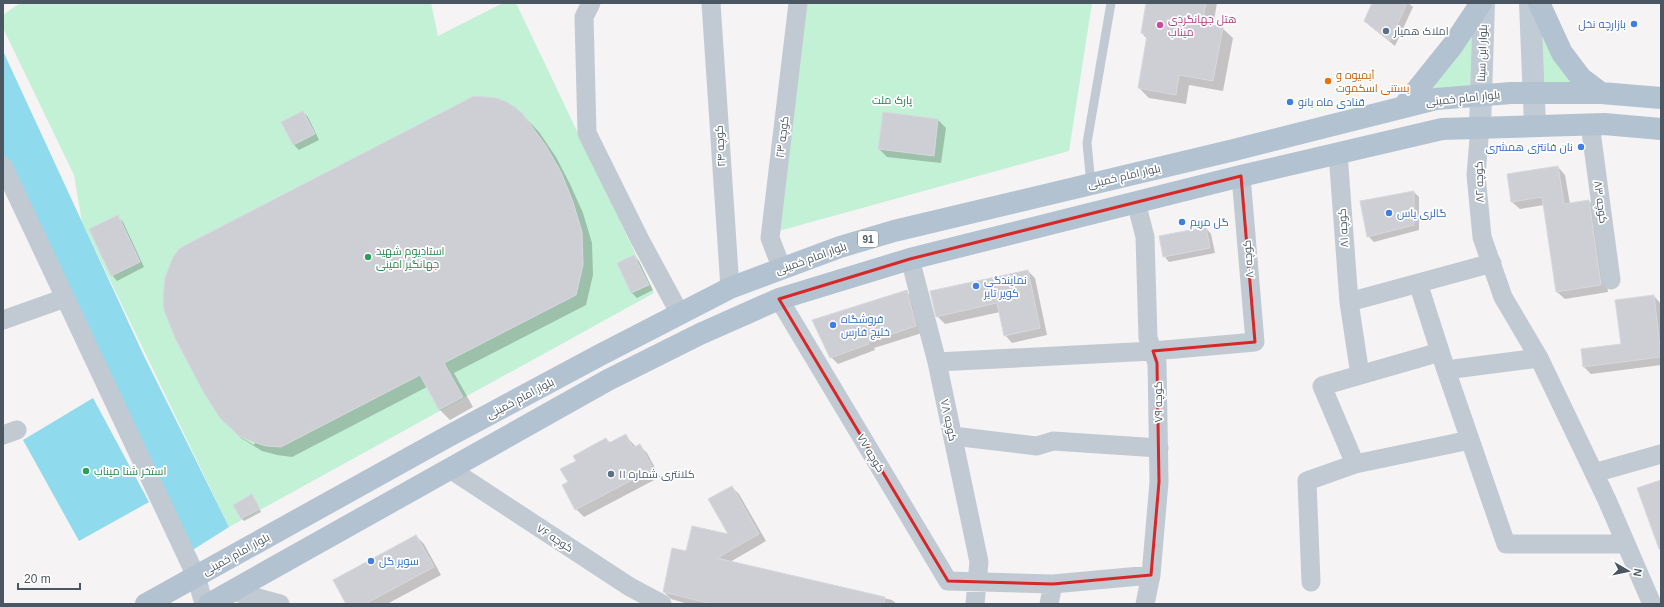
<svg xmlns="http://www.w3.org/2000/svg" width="1664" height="607" font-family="Arial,Cairo,sans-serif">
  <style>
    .green { fill: #c3f1d5 }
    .water { fill: #90daee }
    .shadow { fill: #0003 }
    .building { fill: #cdcfd5; stroke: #d7d9de }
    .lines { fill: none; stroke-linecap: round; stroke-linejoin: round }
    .service { stroke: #c1cad2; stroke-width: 9 }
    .minor { stroke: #c1cad2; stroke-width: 19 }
    .secondary { stroke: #c1cbd6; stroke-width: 22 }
    .primary { stroke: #b3c2d1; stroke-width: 22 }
    .marked { fill: none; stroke: #d62828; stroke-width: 3; stroke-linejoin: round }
    .shop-dot { fill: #3f7fe0; stroke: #fff; stroke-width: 1.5 }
    .hotel-dot { fill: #d1479c; stroke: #fff; stroke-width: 1.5 }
    .service-dot { fill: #5c6f8a; stroke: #fff; stroke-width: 1.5 }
    .food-dot { fill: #e8710a; stroke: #fff; stroke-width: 1.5 }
    .leisure-dot { fill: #2e9e5b; stroke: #fff; stroke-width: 1.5 }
    .labels { text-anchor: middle; stroke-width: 3.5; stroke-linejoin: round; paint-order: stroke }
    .shield { fill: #fff; stroke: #808990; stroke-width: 1 }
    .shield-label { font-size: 10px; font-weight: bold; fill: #4a5661 }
    .hotel-label { font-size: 11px; fill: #b23c85; stroke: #fff; text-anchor: start }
    .shop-label { font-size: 11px; fill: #366cbe; stroke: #fff; text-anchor: start }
    .service-label { font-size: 11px; fill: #4e5e75; stroke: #fff; text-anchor: start }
    .street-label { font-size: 11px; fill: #4a5661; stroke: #fff }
    .food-label { font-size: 11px; fill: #c56008; stroke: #fff; text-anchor: start }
    .park-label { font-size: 11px; fill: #17864f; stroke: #fff }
    .leisure-label { font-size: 11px; fill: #27864d; stroke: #fff; text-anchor: start }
  </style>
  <rect width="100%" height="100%" fill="#f5f3f3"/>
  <path class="green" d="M20 3H431L438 36 503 3H516L654 293 229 527 82 222 74 175 3 28V15Z
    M807 3H1092L1069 151 775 232Z
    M1479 18 1477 91 1419 97Z
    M1537 18 1577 88 1538 90Z"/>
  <path class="water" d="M3 51 144 356 229 527 191 551 3 154Z
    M93 398 149 502 79 541 23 440Z"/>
  <path class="shadow" d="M1147 3H1217L1213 26 1222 28 1233 38 1223 91 1189 85 1186 104 1149 98 1139 88 1147 39 1142 33Z
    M1373 3H1408L1413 7 1395 46 1370 26Z
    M496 99 515 107 539 132 556 157 570 184 583 213 592 243 593 275 586 305 454 373 473 407 450 420 440 410 427 387 292 457 277 455 262 451 241 438 236 434 254 445 255 443 230 427Z
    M303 112 308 117 319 140 299 150 294 145 282 122Z
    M938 120 946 128 941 163 887 157 879 149Z
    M1558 167 1565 175 1570 204 1589 201 1596 208 1608 292 1565 299 1557 292 1544 205 1520 209 1512 202Z
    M1414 192 1419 197V230L1374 242 1368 236Z
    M117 216 123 222 144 267 117 281 112 275Z
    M1206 228 1211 234 1215 253 1169 262 1164 256Z
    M634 256 639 261 653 290 637 298 632 293 618 263Z
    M1028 271 1035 278 1047 335 1012 343 1005 335 1000 312 945 324 937 316Z
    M906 291 913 298 922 333 874 348 875 350 838 364 831 357Z
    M1654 296 1661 304V365L1591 374 1584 367 1622 345Z
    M625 435 636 447 639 445 647 453 660 477 584 517 576 509 569 483 577 461 606 439 611 443Z
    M732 487 739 494 766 541 730 562 892 600 897 604H688L671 599 664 592 687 552 730 535Z
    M254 498 261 512 244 521 242 519Z
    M416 536 424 544 441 575 387 604H348Z"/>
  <path class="building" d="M1146 3H1206L1202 23 1223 27 1213 81 1179 75 1176 95 1138 88 1147 35 1141 33Z
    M1372 3H1407L1390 41 1364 21Z
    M474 96 496 98 507 102 522 113 546 146 561 172 573 202 582 232 583 265 576 295 444 363 463 397 439 410 420 375 281 447 266 446 251 441 239 436 220 418 204 393 175 338 164 310 163 299 165 278 173 257 180 248Z
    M303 111 315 134 293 145 281 122Z
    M883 112 938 119 934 156 878 149Z
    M1558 166 1564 204 1589 200 1601 285 1556 292 1542 197 1511 202 1507 174Z
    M1414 191V225L1367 237 1360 201Z
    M118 215 140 262 111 276 89 229Z
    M1206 227 1210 248 1163 257 1159 236Z
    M634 255 649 285 631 293 617 263Z
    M1028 270 1040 328 1004 336 997 303 936 317 930 291Z
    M907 290 916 326 868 342 869 344 830 358 812 320Z
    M1654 295 1661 357 1583 367 1581 349 1621 344 1615 300Z
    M626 434 633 448 640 444 653 469 575 510 562 485 568 482 560 469 576 461 573 456 606 438 609 443Z
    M1661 480V549H1659L1637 488Z
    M732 486 759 534 717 558 885 597 884 604H712L663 592 672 548 686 551 692 526 728 534 708 499Z
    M252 494 260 509 241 519 233 505Z
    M416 535 434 567 365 604H346L333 580Z"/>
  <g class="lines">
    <path class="service" d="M1091 184 1087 143 1111 3"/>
    <path class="minor" d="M591 3 584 17 587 133 640 240 680 314
      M711 3 730 288
      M1590 124 1611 280
      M1480 127 1476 175 1482 237 1503 297 1539 358 1607 500 1652 604
      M1338 153 1349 302 1360 375 1440 352
      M3 166 196 576 204 604
      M1136 202 1145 237 1148 338 1157 363 1159 482 1151 575 1145 604
      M910 259 937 362 979 562 975 604
      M782 269 770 238 798 3
      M1418 283 1446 370 1539 358
      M779 299 948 581 1053 584 1151 575
      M1349 302 1492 263
      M3 320 65 298
      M937 362 1153 351 1255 342 1241 176
      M1446 370 1506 544H1626
      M3 435 17 430
      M953 436 1037 446 1053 441 1159 448
      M1355 464 1322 386 1360 375
      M450 469 630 587 662 604
      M1594 473 1661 454
      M1311 582 1307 481 1355 464 1470 440
      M232 591 280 604
      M1049 604 1053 584"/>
    <path class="secondary" d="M1530 3 1535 125
      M1480 127 1484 3"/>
    <path class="primary" d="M1539 3 1562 53 1581 78 1601 93
      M1404 106 1453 45 1481 3
      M146 604 447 437 600 355 730 288 840 247 894 231 1234 150 1436 99 1511 93H1601L1661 98
      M209 604 608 380 700 334 779 299 910 259 1241 176 1442 129 1604 124 1661 129"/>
  </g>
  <path class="marked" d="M1241 176 1255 342 1153 351 1157 363 1159 482 1151 575 1053 584 948 581 779 299 910 259Z"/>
  <g class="shop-dot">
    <circle cx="1634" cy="24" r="4"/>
    <circle cx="1290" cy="102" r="4"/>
    <circle cx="1581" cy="147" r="4"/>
    <circle cx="1389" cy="213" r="4"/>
    <circle cx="1182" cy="222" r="4"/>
    <circle cx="976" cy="286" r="4"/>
    <circle cx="833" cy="325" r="4"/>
    <circle cx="371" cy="561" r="4"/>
  </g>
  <circle class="hotel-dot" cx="1160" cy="25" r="4"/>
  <g class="service-dot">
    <circle cx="1386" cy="31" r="4"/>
    <circle cx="611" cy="474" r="4"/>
  </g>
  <circle class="food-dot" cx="1328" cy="81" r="4"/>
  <g class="leisure-dot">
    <circle cx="368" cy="257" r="4"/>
    <circle cx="86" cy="471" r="4"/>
  </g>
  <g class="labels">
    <rect class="shield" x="858" y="231" width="20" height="16" rx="3"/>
    <g class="shield-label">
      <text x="868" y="243">91</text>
    </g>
    <g class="hotel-label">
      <text x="1168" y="23">هتل جهانگردی<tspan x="1168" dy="13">میناب</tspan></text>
    </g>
    <g class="shop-label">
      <text x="1626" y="28" text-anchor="end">بازارچه نخل</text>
      <text x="1298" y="106">قنادی ماه بانو</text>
      <text x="1573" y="151" text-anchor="end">نان فانتزی همشری</text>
      <text x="1397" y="217">گالری یاس</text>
      <text x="1190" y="226">گل مریم</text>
      <text x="984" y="284">نمایندگی<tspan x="984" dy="13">کویر تایر</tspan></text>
      <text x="841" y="323">فروشگاه<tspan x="841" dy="13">خلیج فارس</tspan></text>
      <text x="379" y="565">سوپر گل</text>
    </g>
    <g class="service-label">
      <text x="1394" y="35">املاک همیار</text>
      <text x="619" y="478">کلانتری شماره ۱۱</text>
    </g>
    <g class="street-label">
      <text transform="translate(1482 53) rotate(-88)" y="4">بلوار ابن سینا</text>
      <text transform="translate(1463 98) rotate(-6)" y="4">بلوار امام خمینی</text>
      <text transform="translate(782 137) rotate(-83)" y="4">کوچه ۲۳</text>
      <text transform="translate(720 146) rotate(-94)" y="4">کوچه ۲۴</text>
      <text transform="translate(1124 176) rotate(-13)" y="4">بلوار امام خمینی</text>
      <text transform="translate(1479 182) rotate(-92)" y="4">کوچه ۸۲</text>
      <text transform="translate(1601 202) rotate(82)" y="4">کوچه ۸۳</text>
      <text transform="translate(1343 228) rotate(-94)" y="4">کوچه ۸۱</text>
      <text transform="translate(811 258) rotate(-20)" y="4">بلوار امام خمینی</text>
      <text transform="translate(1248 259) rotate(-95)" y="4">کوچه ۸۰</text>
      <text transform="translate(520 398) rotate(-28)" y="4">بلوار امام خمینی</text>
      <text transform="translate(1158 402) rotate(-91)" y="4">کوچه ۷۹</text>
      <text transform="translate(949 420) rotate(78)" y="4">کوچه ۷۸</text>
      <text transform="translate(871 453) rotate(59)" y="4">کوچه ۷۷</text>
      <text transform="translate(555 538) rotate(33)" y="4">کوچه ۷۶</text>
      <text transform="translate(236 554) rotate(-29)" y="4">بلوار امام خمینی</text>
    </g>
    <g class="food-label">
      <text x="1336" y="79">آبمیوه و<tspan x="1336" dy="13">بستنی اسکموت</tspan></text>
    </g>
    <g class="park-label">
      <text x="892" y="104">پارک ملت</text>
    </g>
    <g class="leisure-label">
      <text x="376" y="255">استادیوم شهید<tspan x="376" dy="13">جهانگیر امینی</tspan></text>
      <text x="94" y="475">استخر شنا میناب</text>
    </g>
  </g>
  <rect width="1664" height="607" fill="none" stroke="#4a5661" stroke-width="8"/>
  <g transform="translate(1628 571) rotate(99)" stroke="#ffffff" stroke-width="3" paint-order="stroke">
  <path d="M0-3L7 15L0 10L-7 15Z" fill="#4a5661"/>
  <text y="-6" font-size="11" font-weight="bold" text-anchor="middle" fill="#4a5661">N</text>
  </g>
  <path d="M18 583v6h62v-6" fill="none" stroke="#4a5661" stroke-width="2"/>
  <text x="24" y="583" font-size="12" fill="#4a5661" stroke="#ffffff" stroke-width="3" paint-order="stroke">20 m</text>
</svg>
